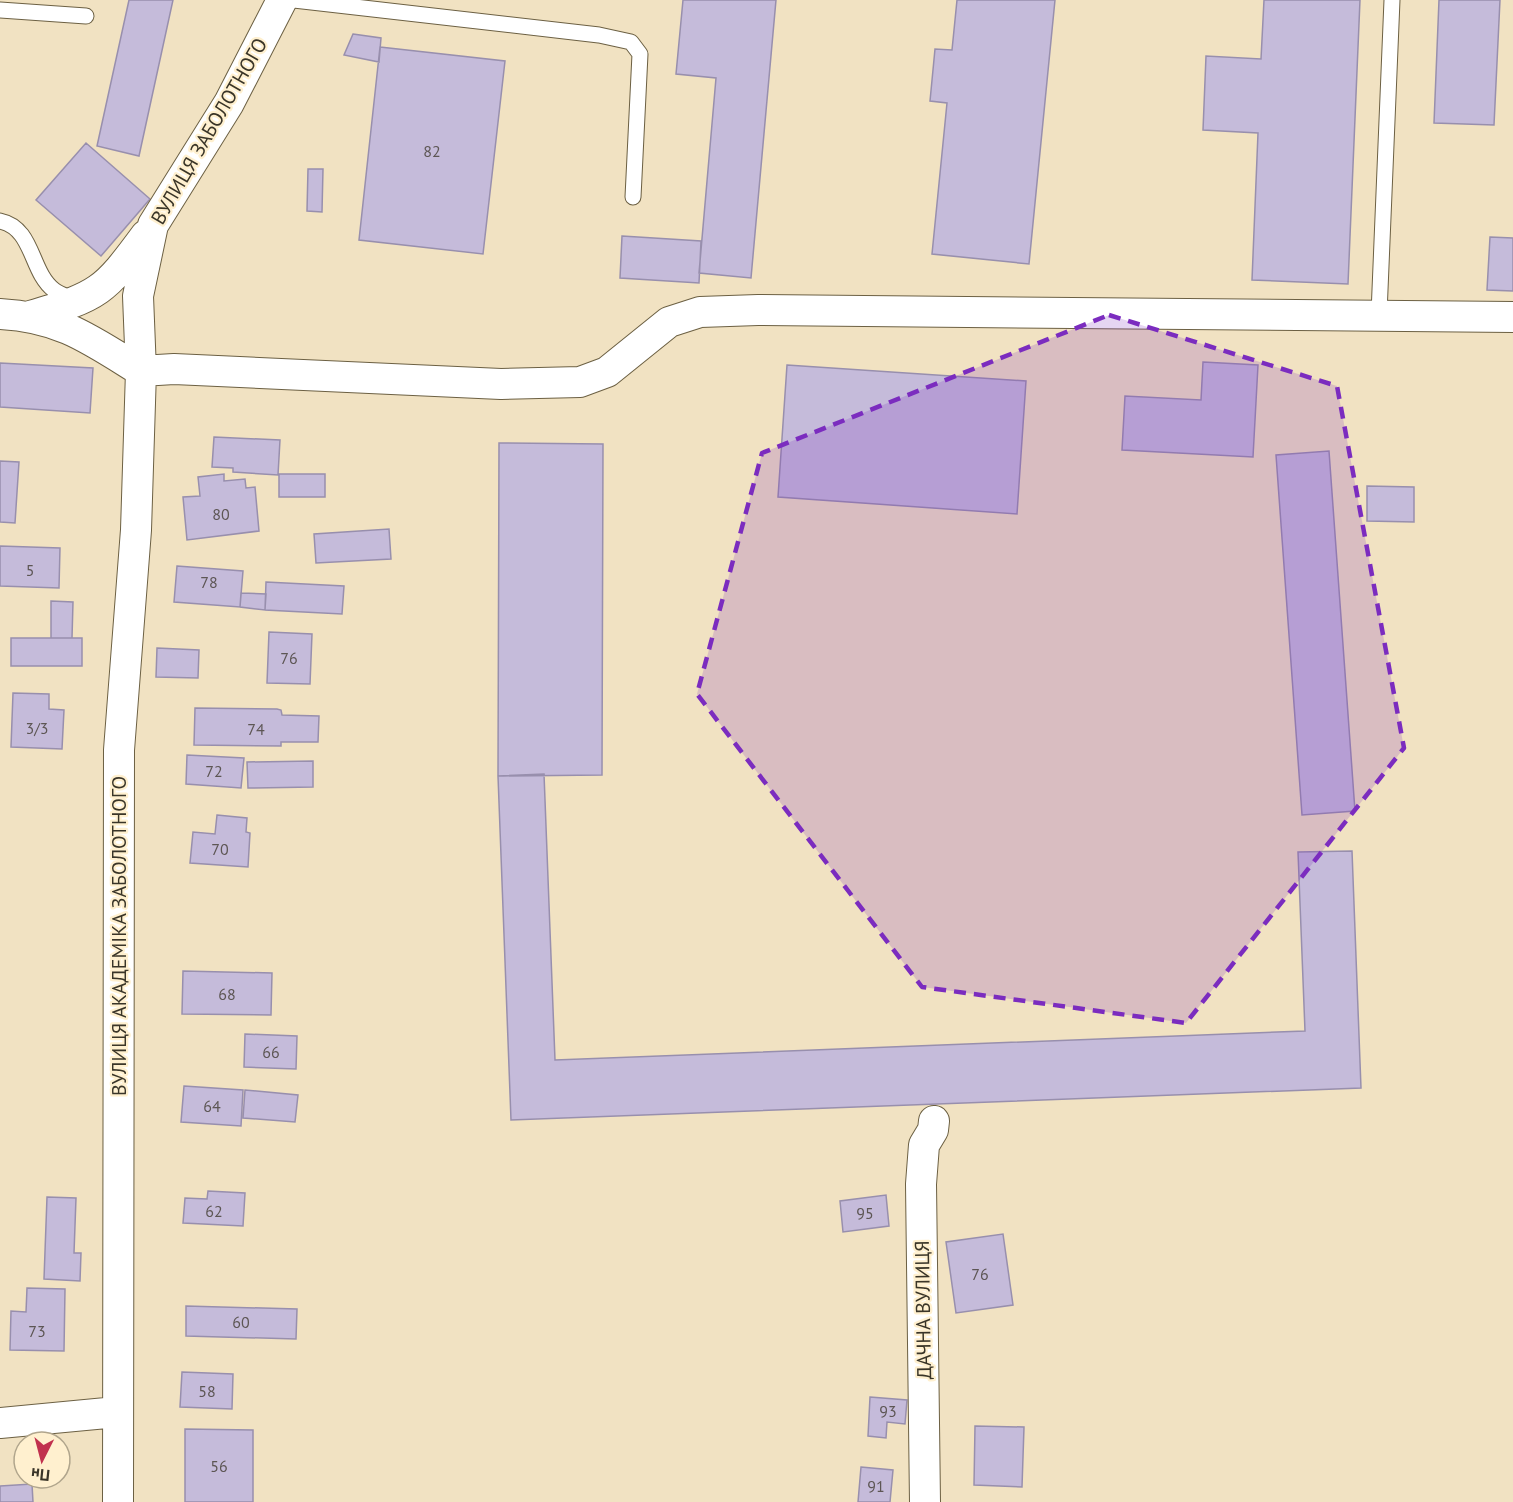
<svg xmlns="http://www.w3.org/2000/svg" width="1513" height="1502" font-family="'PT Sans',sans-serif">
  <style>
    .building { fill: #c5bbda; stroke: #988fad; stroke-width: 1.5 }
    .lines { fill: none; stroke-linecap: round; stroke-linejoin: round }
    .service-casing { stroke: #6c6043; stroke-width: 17 }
    .minor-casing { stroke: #6c6043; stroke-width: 32 }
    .service { stroke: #fff; stroke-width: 15 }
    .minor { stroke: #fff; stroke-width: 30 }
    .marked { fill: #7b2cbf; fill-opacity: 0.2; stroke: #7b2cbf; stroke-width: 4.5; stroke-dasharray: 12 8; stroke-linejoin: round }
    .labels { text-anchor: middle; stroke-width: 4.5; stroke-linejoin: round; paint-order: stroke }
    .number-label { font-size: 16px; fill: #5d5654 }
    .street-label { font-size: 20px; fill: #3a3528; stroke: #fff0cf }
  </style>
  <rect width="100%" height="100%" fill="#f1e2c2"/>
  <path class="building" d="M129 0H173L139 156 97 146Z
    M683 0H776L751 278 699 273 716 78 676 74Z
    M957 0H1055L1029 264 932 254 947 103 930 101 935 49 952 50Z
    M1264 0H1360L1348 284 1252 280 1258 133 1203 130 1206 56 1261 59Z
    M1439 0H1500L1494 125 1434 123Z
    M353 34 381 38 379 62 344 55Z
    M380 47 505 61 483 254 359 240Z
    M86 143 150 199 101 256 36 200Z
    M308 169H323L322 212 307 211Z
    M622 236 701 241 699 283 620 278Z
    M1490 237 1513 238V291L1487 290Z
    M1203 362 1258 365 1253 457 1122 450 1125 396 1201 400Z
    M0 363 93 368 90 413 0 407Z
    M787 365 1026 381 1017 514 778 497Z
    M214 437 280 440 278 475 233 472V468L212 467Z
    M499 443 603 444 602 775 498 776Z
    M1329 451 1355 811 1302 815 1276 455Z
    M0 461 19 462 15 523 0 522Z
    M224 474V481L245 479 246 488 255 487 259 531 187 540 183 497 200 496 198 477Z
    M279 474H325V497H279Z
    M1367 486 1414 487V522L1367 521Z
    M389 529 391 559 316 563 314 534Z
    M0 546 60 548 59 588 0 586Z
    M177 566 243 571 240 607 174 602Z
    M266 582 344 586 342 614 265 610Z
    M241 593 266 594 265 610 240 607Z
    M51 601 73 602 72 638H51Z
    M269 632 312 634 310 684 267 683Z
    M11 638H82V666H11Z
    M157 648 199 650 198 678 156 677Z
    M13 693 49 694V709L64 710 62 749 11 747Z
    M195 708 277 709 281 710 282 715 319 716 318 742H281V746L194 745Z
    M187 755 244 758 241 788 186 784Z
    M313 761V787L248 788 247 762Z
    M544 774 555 1060 1305 1031 1298 852 1352 851 1361 1088 511 1120 498 776Z
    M217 815 247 818 246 832 250 833 248 867 190 863 193 832 215 834Z
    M183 971 272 973 271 1015 182 1014Z
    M245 1034 297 1036 296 1069 244 1067Z
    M184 1086 243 1090 241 1126 181 1122Z
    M245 1090 298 1095 295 1122 243 1118Z
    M208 1191 245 1193 243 1226 183 1223 185 1198 207 1199Z
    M886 1195 889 1226 843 1232 840 1201Z
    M47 1197 76 1198 74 1253H81L80 1281 44 1279Z
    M1003 1234 1013 1305 956 1313 946 1242Z
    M27 1288 65 1289 64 1351 10 1350 11 1311 26 1312Z
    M186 1306 297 1309 296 1339 186 1336Z
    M182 1372 233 1374 232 1409 180 1407Z
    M870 1397 907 1400 905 1424 887 1422 886 1438 868 1436Z
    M975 1426 1024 1427 1022 1487 974 1485Z
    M185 1429 253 1430V1502H185Z
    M861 1467 893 1470 890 1502H858Z
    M32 1484 33 1502H0V1486Z"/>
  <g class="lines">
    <defs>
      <path id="service" d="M294 0 599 35 631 42 640 54 633 197
        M0 10 86 16
        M0 221C34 228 30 272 54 290 60 295 70 297 76 301
        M1379 314 1392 0"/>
      <path id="minor" d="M0 314C61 317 91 340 141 371
        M30 316C99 296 104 292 146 235
        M141 371 174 369 501 384 580 382 607 372 669 322 700 312 758 310 1513 317
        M0 1423 117 1412
        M118 1502 119 750 136 530 141 371 138 296 153 225 229 103 282 0
        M925 1502 921 1184 924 1145 933 1130 934 1121"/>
    </defs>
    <use href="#service" class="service-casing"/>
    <use href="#minor" class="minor-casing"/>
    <use href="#service" class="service"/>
    <use href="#minor" class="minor"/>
  </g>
  <path class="marked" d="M1109 315 1337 386 1404 748 1186 1023 922 987 697 694 762 453Z"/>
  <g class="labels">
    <g class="number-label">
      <text x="432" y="157">82</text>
      <text x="221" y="520">80</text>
      <text x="30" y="576">5</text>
      <text x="209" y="588">78</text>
      <text x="289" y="664">76</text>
      <text x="37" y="734">3/3</text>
      <text x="256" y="735">74</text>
      <text x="214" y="777">72</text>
      <text x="220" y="855">70</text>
      <text x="227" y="1000">68</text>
      <text x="271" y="1058">66</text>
      <text x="212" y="1112">64</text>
      <text x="214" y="1217">62</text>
      <text x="865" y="1219">95</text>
      <text x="980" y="1280">76</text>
      <text x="241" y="1328">60</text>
      <text x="37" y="1337">73</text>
      <text x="207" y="1397">58</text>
      <text x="888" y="1417">93</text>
      <text x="219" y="1472">56</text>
      <text x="876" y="1492">91</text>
    </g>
    <g class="street-label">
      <text transform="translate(209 131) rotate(-60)" y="7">ВУЛИЦЯ ЗАБОЛОТНОГО</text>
      <text transform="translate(119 936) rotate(-90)" y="7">ВУЛИЦЯ АКАДЕМІКА ЗАБОЛОТНОГО</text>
      <text transform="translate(923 1310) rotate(-91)" y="7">ДАЧНА ВУЛИЦЯ</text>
    </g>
  </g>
  <g transform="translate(42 1460) rotate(186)"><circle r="28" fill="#fff0cf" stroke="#b0a58c" stroke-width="1.5"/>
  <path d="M0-4.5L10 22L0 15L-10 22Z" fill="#c1314e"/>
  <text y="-9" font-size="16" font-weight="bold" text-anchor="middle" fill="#3a3528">Пн</text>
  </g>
</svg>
